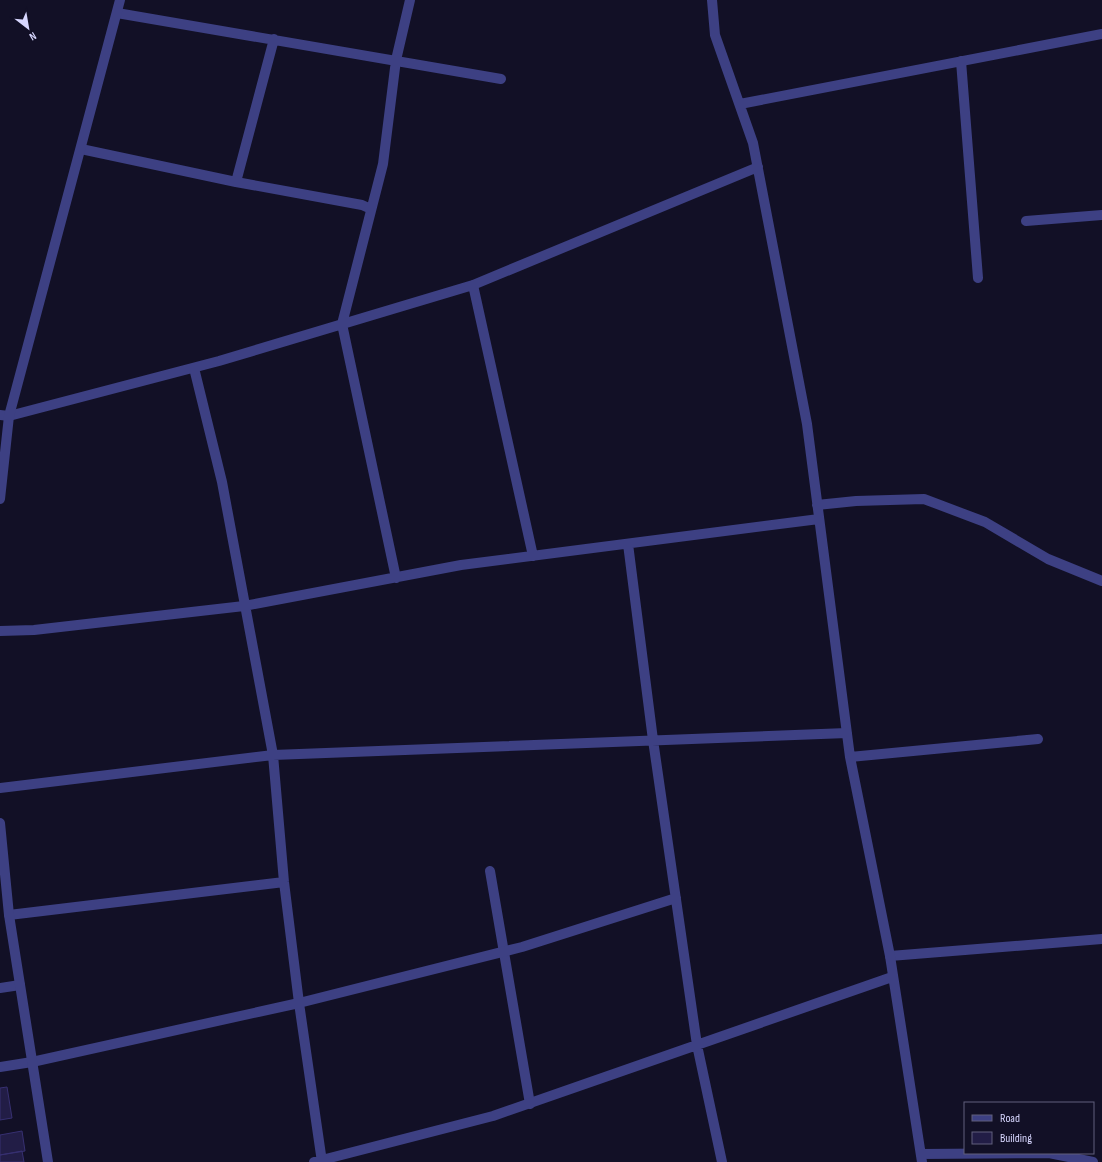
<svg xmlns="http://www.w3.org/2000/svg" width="1102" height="1162" font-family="'Sofia Sans Condensed',sans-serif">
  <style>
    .building { fill: #221d46; stroke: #373071 }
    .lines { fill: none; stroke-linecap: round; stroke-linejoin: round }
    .service { stroke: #3d4083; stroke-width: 10 }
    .minor { stroke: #3d4083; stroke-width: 10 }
    .tertiary { stroke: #3d4083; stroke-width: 10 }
  </style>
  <rect width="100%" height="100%" fill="#121026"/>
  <path class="building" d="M7 1087 12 1118 0 1120V1088Z
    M22 1131 25 1151 0 1155V1135Z
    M22 1151 24 1162H0V1155Z"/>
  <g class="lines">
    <path class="service" d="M490 871 530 1104
      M890 956 1102 939
      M0 988 20 985"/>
    <path class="minor" d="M712 0 715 35 753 143 807 424 850 757 890 956 922 1162
      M117 13 501 79
      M961 61 978 278
      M740 104 1102 34
      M81 149 236 182 362 205 371 209
      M236 182 274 39
      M1026 221 1102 215
      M473 285 533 556
      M194 368 222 482 273 755 284 882 299 1003 322 1162
      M0 415 9 416 219 361 473 285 758 167
      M817 505 856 501 924 499 985 522 1048 559 1102 581
      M628 544 653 740 697 1045 722 1162
      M396 578 342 324 383 164 396 60 410 0
      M0 631 34 630 244 606 461 565 819 519
      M850 757 1038 739
      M0 788 273 755 847 733
      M9 915 284 882
      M0 1067 32 1062 299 1003 522 947 676 898
      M921 1154 1049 1153 1093 1162
      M314 1162 493 1116 892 977"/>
    <path class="tertiary" d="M0 499 9 416 120 0
      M0 823 9 915 48 1162"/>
  </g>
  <rect x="964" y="1102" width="130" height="52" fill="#121026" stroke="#615f7c"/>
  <rect x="972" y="1115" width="20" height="6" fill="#3d4083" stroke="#615f7c"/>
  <text x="1000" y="1122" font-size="12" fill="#d7d6fe">Road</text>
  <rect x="972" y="1132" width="20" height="12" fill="#221d46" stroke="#615f7c"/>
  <text x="1000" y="1142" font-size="12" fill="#d7d6fe">Building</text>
  <g transform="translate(28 28) rotate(149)" stroke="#121026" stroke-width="3" paint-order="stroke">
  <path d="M0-3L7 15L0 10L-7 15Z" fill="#d7d6fe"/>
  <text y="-6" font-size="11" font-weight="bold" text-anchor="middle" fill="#d7d6fe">N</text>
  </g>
</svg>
